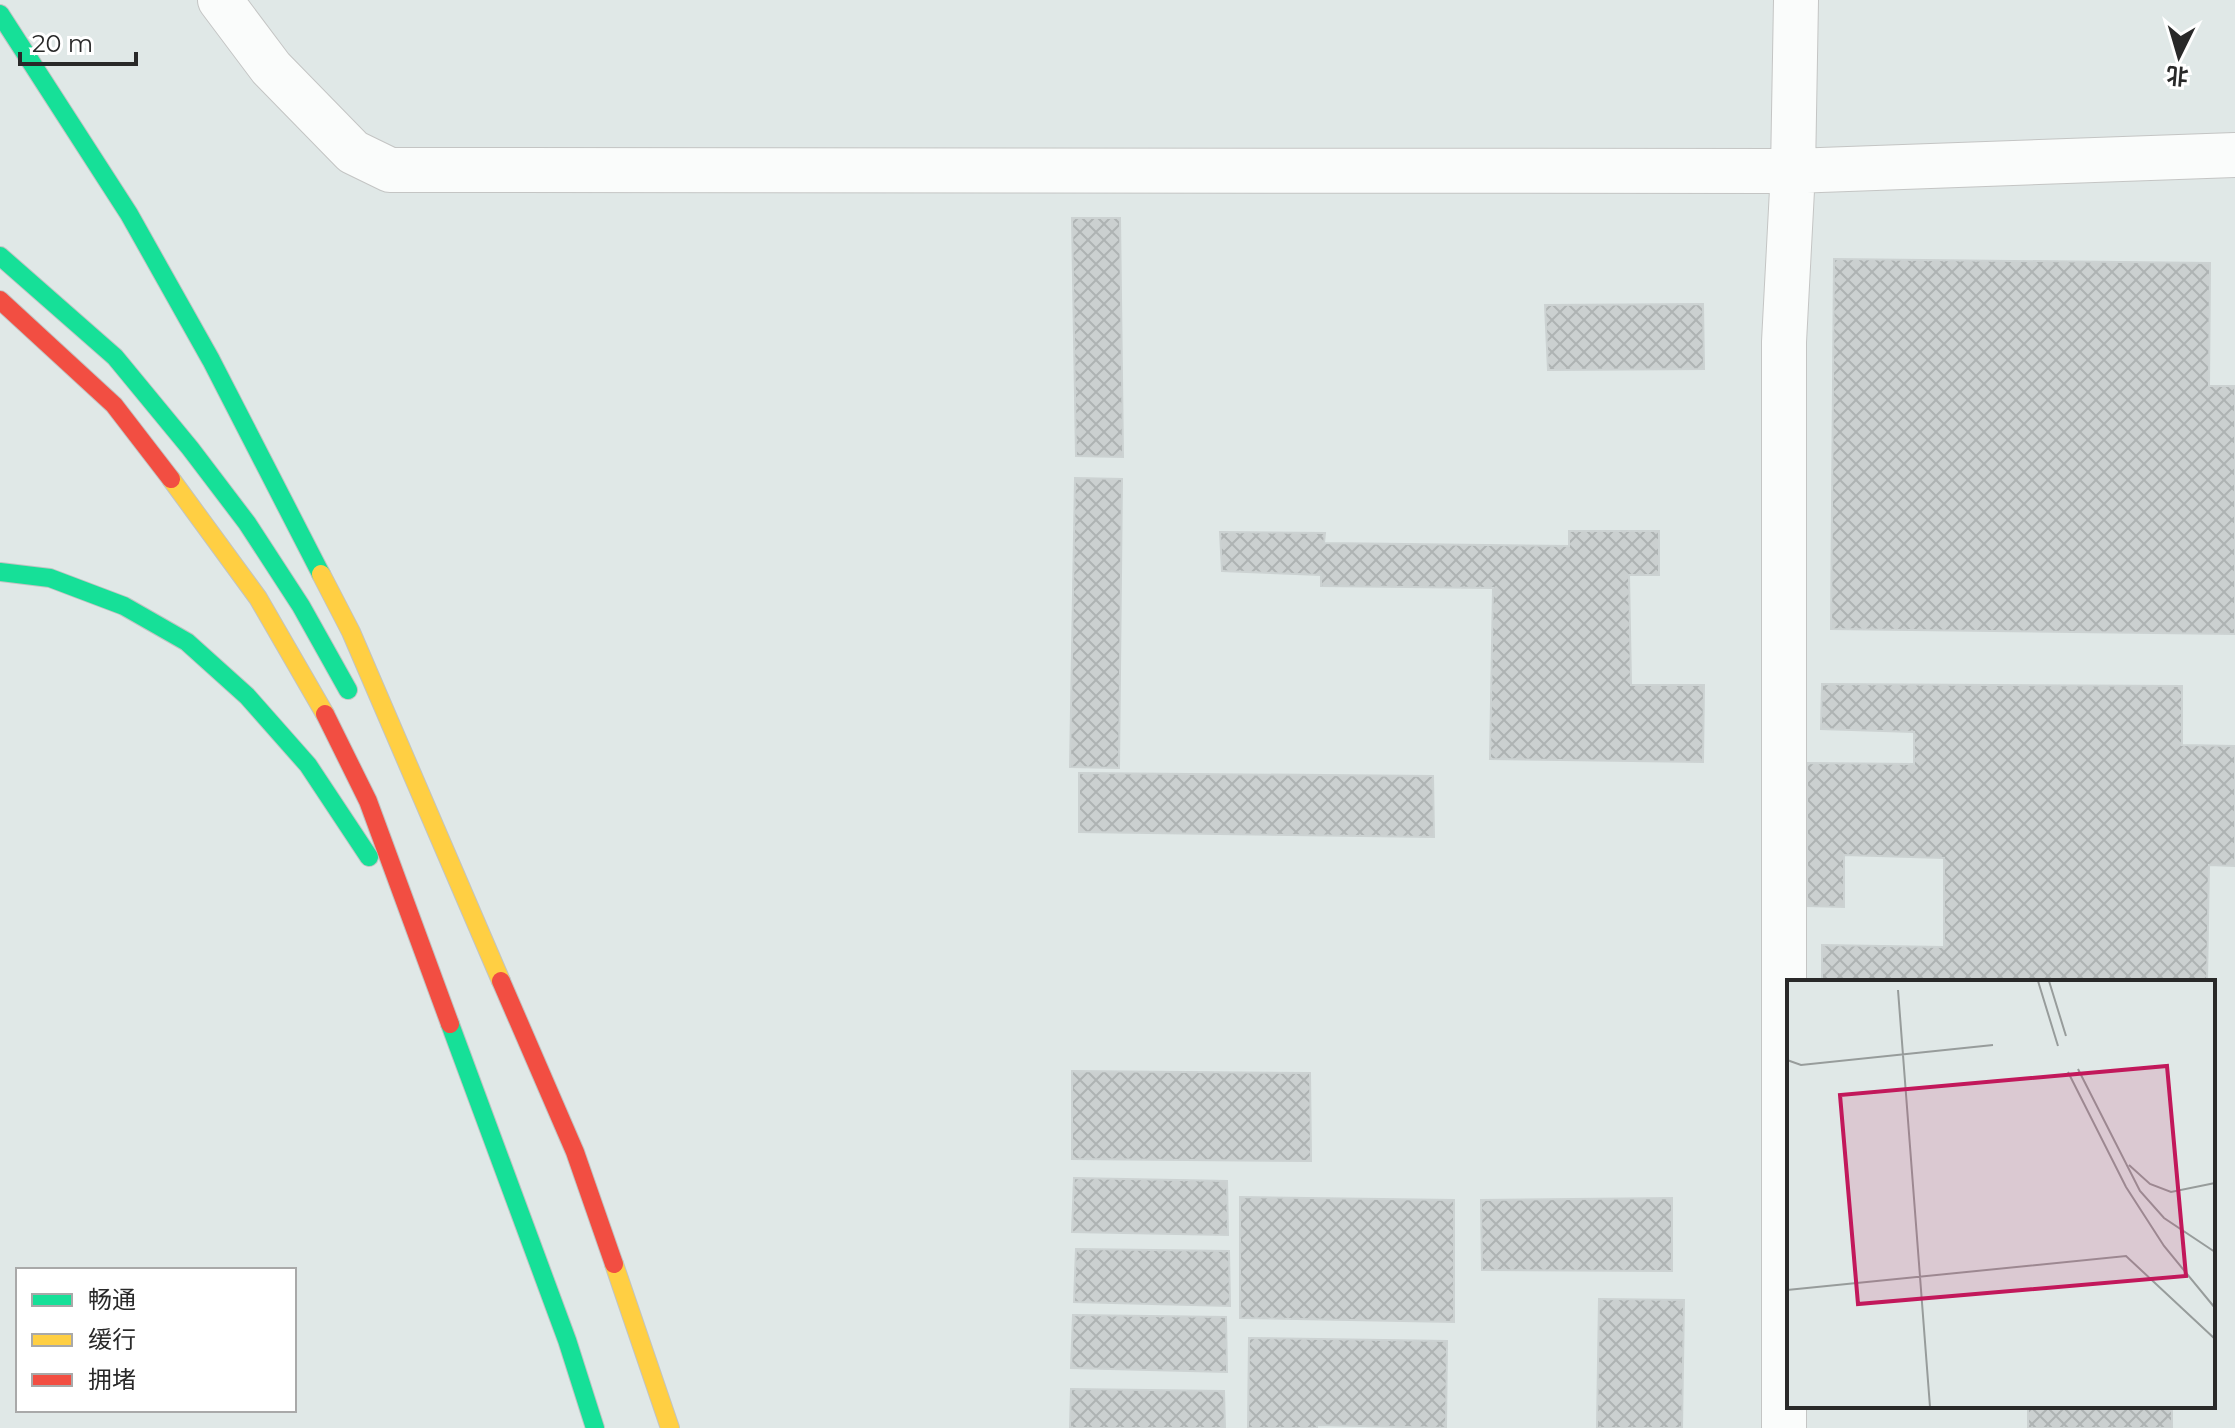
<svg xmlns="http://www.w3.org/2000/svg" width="2235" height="1428" font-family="Montserrat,'Noto Sans SC',sans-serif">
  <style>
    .building { fill: url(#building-cross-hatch); stroke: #ccd2d2; stroke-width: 2 }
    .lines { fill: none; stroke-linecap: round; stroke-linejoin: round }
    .street-casing { stroke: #c4c5c4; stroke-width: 46 }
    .fast-casing { stroke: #c1c4c3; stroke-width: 20 }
    .slow-casing { stroke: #c1c4c3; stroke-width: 20 }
    .jam-casing { stroke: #c1c4c3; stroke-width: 20 }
    .street { stroke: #fafcfb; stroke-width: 44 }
    .fast { stroke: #16e098; stroke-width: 18 }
    .slow { stroke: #ffcf43; stroke-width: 18 }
    .jam { stroke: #f24e42; stroke-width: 18 }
    .inset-road { fill: none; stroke: #979c9b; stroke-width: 2 }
    .view { fill: #c2185b; fill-opacity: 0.15; stroke: #c2185b; stroke-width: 4 }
    .inset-edge { fill: none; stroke: #292929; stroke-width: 4 }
  </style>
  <defs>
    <pattern id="building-cross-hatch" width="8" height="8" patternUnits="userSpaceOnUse" patternTransform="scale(2)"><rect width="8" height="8" fill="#cbd0d0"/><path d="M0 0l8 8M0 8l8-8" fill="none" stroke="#aeb3b3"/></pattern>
  </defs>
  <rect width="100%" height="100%" fill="#e0e8e7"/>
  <path class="building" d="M1072 218H1120L1123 457 1076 456Z
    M1834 259 2210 263 2209 386H2235V634L1831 629Z
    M1703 304 1704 369 1548 370 1545 305Z
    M1075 478 1122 479 1119 768 1070 767Z
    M1569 531H1659V575H1629L1631 685H1704L1703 762 1490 759 1493 588 1321 586V575L1222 571 1220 532 1325 533 1324 543 1569 546Z
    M1822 684 2182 686V745L2235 746V866L2209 865 2207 982H1822V945L1944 947V858L1844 855V907L1807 906V763L1914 764V732L1821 729Z
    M1079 773 1433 776 1434 837 1079 832Z
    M1072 1071 1310 1073 1311 1161 1072 1159Z
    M1074 1178 1227 1181 1228 1235 1072 1232Z
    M1240 1197 1454 1200V1322L1240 1318Z
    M1672 1198V1271L1482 1270 1481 1200Z
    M1076 1249 1229 1251 1230 1306 1074 1302Z
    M1599 1299 1684 1300 1682 1428H1597Z
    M1073 1315 1226 1317 1227 1372 1071 1368Z
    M1249 1338 1447 1341 1446 1428 1317 1425V1428H1248Z
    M1071 1389 1224 1391 1225 1428H1070Z
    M2028 1406H2172V1428H2028Z"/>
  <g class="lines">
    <defs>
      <path id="street" d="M220 0 271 68 353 152 390 170 1793 171 2235 155
        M1784 1428V342L1793 171 1796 0"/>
      <path id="fast" d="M0 14 129 214 211 360 321 574
        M0 256 115 357 190 448 247 523 301 606 348 690
        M0 572 50 578 124 606 187 642 247 696 308 765 369 857
        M450 1024 567 1340 595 1428"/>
      <path id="slow" d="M171 479 258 598 325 714
        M321 574 351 632 501 981
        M614 1264 670 1428"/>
      <path id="jam" d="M0 300 114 405 171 479
        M325 714 368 801 450 1024
        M501 981 575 1152 614 1264"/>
    </defs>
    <use href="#street" class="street-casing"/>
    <use href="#fast" class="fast-casing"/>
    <use href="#slow" class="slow-casing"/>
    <use href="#jam" class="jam-casing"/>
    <use href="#street" class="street"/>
    <use href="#fast" class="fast"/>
    <use href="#slow" class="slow"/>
    <use href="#jam" class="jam"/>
  </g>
  <g transform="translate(1787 980)">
    <rect width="428" height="428" fill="#e0e8e7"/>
    <path class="inset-road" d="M251 1 271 66M262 1 279 56M111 10 143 427M0 80 14 85 206 65M291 89 353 211 377 238 428 272M281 92 339 207 377 266 428 328M342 185 363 204 384 212 428 203M0 310 339 276 428 359"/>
    <path class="view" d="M380 86 399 296 71 324 53 115Z"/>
    <rect width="428" height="428" class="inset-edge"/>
  </g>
  <rect x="16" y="1268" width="280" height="144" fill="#ffffff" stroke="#a9a9a9" stroke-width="2"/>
  <rect x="32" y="1294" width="40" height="12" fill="#16e098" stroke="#a9a9a9" stroke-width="2"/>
  <text x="88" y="1308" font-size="24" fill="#292929">畅通</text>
  <rect x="32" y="1334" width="40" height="12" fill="#ffcf43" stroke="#a9a9a9" stroke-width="2"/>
  <text x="88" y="1348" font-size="24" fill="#292929">缓行</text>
  <rect x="32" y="1374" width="40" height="12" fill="#f24e42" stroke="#a9a9a9" stroke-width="2"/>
  <text x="88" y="1388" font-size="24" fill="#292929">拥堵</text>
  <g transform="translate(2179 56) rotate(185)" stroke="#ffffff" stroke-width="6" paint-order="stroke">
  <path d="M0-6L14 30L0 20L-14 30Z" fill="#292929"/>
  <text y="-12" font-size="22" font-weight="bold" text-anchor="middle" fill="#292929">北</text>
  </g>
  <path d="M20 52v12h116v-12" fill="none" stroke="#292929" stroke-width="4"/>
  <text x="32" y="52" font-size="24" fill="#292929" stroke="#ffffff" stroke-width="6" paint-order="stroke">20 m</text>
</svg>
